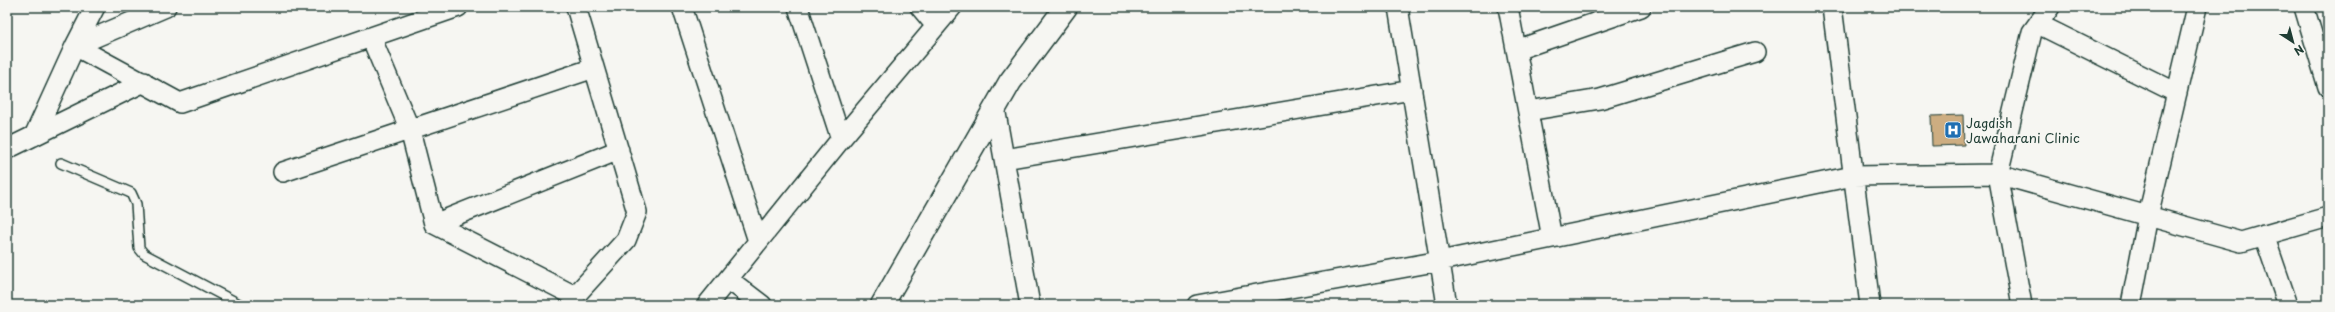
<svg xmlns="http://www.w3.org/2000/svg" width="2335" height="312" font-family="'Playpen Sans',sans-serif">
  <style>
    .building { fill: #cdad81; stroke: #1f3d34 }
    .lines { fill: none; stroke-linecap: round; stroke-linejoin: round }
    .service-casing { stroke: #1f3d34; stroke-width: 12 }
    .minor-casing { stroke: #1f3d34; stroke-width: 22 }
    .secondary-casing { stroke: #1f3d34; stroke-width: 25 }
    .service { stroke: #f6f6f2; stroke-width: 9 }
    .minor { stroke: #f6f6f2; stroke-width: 19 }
    .secondary { stroke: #f6f6f2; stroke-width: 22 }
    .labels { text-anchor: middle; stroke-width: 3.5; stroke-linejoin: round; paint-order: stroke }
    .poi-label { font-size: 13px; fill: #1f3d34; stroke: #f6f6f2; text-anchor: start }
  </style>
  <rect width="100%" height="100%" fill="#f6f6f2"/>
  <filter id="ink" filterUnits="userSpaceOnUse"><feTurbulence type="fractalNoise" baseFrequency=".025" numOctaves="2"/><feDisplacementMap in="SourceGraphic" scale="8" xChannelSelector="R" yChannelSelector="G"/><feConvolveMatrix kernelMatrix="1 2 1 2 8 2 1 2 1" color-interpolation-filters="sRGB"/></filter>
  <g filter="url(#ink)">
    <path class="building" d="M1963 115 1964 145 1932 146 1931 116Z"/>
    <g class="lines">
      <defs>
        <path id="service" d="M61 163 131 193 136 204 139 248 144 254 241 305"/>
        <path id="minor" d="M95 7 75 46 166 7
          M682 7 758 241
          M798 7 841 139
          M920 7 936 26
          M1398 7 1447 305
          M1508 7 1552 238
          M1832 7 1870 305
          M2304 7 2328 87
          M2038 24 2177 93
          M371 37 410 130 434 224 575 296 626 240 637 212 576 7
          M1516 50 1641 7
          M995 108 1030 305
          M1528 111 1600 99 1755 52
          M34 136 75 46 180 103 458 7
          M7 149 144 82
          M1004 159 1412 90
          M283 172 594 68
          M434 224 619 150
          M2264 235 2288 305
          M728 279 762 305
          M707 305 841 139 952 7
          M1197 305 1440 261 1853 176 1998 174 2241 242 2328 217
          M2022 305 1998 174 2032 32 2050 7
          M2131 305 2148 216 2197 7"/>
        <path id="secondary" d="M882 305 1010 82 1066 7"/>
      </defs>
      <use href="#service" class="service-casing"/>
      <use href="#minor" class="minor-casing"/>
      <use href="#secondary" class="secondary-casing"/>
      <use href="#service" class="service"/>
      <use href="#minor" class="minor"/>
      <use href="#secondary" class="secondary"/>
    </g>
  </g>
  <defs>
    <symbol id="hospital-square" viewBox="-11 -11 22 22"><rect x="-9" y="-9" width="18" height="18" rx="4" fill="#1f6fb2" stroke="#f6f6f2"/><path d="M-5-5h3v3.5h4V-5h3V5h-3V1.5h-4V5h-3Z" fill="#fff"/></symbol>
  </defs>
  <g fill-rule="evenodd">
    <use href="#hospital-square" x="1943" y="120" width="20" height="20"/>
  </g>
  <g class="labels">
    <g class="poi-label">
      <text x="1966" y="128">Jagdish<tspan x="1966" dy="15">Jawaharani Clinic</tspan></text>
    </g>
  </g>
  <rect width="2335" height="312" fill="none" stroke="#f6f6f2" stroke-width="24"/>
  <rect x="12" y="12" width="2311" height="288" fill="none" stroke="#1f3d34" stroke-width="1.5" filter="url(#ink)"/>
  <g transform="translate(2293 42) rotate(144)" stroke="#f6f6f2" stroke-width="3" paint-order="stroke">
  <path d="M0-3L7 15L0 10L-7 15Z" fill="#1f3d34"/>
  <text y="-6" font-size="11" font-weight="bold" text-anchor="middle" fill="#1f3d34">N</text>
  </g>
</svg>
